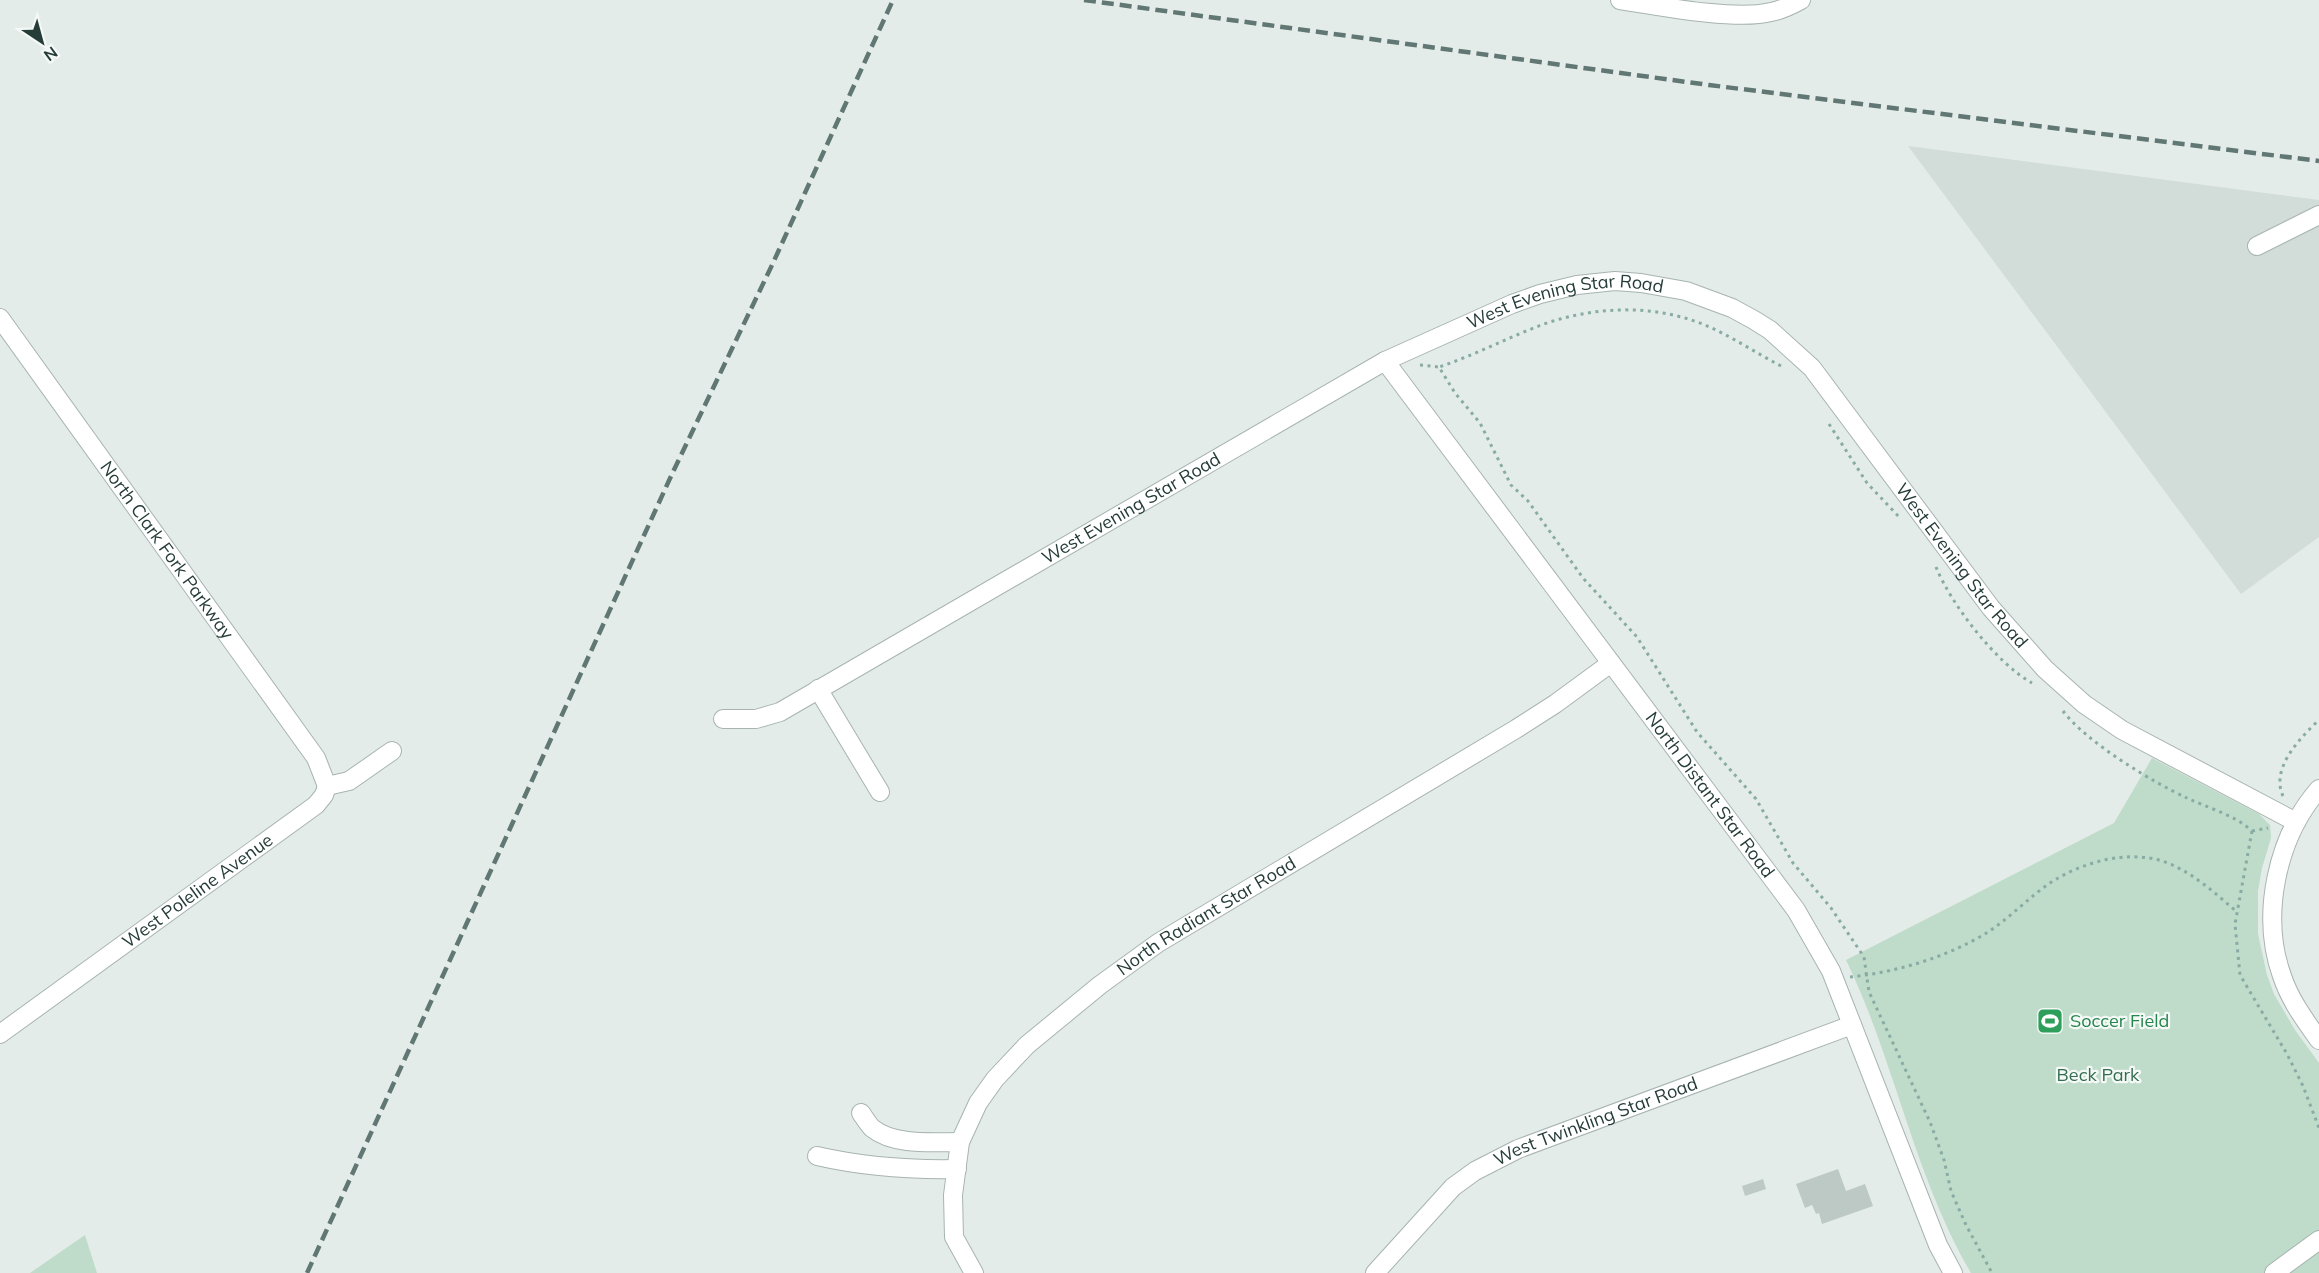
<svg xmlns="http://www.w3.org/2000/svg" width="2319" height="1273" font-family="Mulish,sans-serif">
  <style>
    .built { fill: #d2dcd8 }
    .green { fill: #bfdbc9 }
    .building { fill: #bcc9c5 }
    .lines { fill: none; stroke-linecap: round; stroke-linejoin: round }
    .minor-casing { stroke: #a7b4b0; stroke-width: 20 }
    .path { stroke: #88aca4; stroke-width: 3; stroke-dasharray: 3 4.5; stroke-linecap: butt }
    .minor { stroke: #fff; stroke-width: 18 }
    .rail { stroke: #607773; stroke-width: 4.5; stroke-dasharray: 12 6; stroke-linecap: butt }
    .labels { text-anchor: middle; stroke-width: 4.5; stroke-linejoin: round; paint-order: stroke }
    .street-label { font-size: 18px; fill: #253c38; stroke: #f4f9f7 }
    .leisure-label { font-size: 18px; fill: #27864d; stroke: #f4f9f7; text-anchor: start }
    .park-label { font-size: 18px; fill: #346e50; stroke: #f4f9f7 }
  </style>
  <rect width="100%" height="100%" fill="#e4ece9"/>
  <path class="built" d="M1908 146 2319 200V537L2241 594Z"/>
  <path class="green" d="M2152 758 2259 814 2270 825 2271 838 2262 868 2258 891V934L2267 975 2274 994 2295 1030 2319 1063V1273H1971C1914 1176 1895 1061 1846 960L2114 823Z
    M85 1235 97 1273H30Z"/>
  <path class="building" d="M1838 1169 1846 1191 1865 1184 1873 1206 1822 1224 1819 1213 1816 1214 1812 1205 1805 1208 1796 1184Z
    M1763 1179 1766 1189 1745 1196 1742 1186Z"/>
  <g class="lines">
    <defs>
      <g id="minor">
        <path d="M1620 0C1658 6 1736 21 1771 12 1782 10 1792 5 1801 0"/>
        <path d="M2257 246 2319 215"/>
        <path id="s1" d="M0 318 316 758 327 786"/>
        <path id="s2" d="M1385 361 1796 910 1831 971 1938 1245 1953 1273"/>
        <path d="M818 689 880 792"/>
        <path id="s3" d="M723 719H756L780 712 1385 361 1512 304 1540 294 1577 285 1615 281 1641 283 1686 291 1732 308 1754 320 1770 330 1812 368 1991 608 2045 669 2084 704 2122 730 2296 822"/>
        <path d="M327 786 349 781 392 751"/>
        <path d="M2319 789C2277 837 2260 915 2282 976 2290 1000 2304 1019 2319 1040"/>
        <path id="s4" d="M0 1034 316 805 324 795 327 786"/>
        <path d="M861 1113C864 1117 868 1124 872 1128 894 1146 933 1142 960 1142"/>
        <path d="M817 1156C865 1167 908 1170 957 1169"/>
        <path id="s5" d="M974 1273 954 1237 953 1195 960 1142 978 1103 995 1079 1027 1045 1100 985 1158 943 1516 729 1555 704 1611 663"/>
        <path id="s6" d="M1375 1273 1453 1187 1475 1171 1518 1149 1852 1025"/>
        <path d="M2274 1273 2319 1240"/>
      </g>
    </defs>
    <use href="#minor" class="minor-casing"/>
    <path class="path" d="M1420 365 1439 367
      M1781 366C1756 353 1731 336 1705 325 1654 304 1596 306 1544 324 1509 337 1475 355 1439 367L1455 393 1480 423 1511 485 1528 501 1583 578 1637 637 1697 732 1756 799 1793 863 1831 908 1864 957 1869 992 1930 1122 1944 1160 1951 1191 1966 1225 1992 1273
      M1829 424 1867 483 1901 519
      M1936 567C1951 604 1996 663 2032 683
      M2063 711C2085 741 2152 782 2187 798 2208 808 2235 815 2252 831
      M2283 796C2270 768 2301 737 2319 720
      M2252 831 2235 924 2240 975 2287 1054 2303 1086 2319 1128
      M2252 831 2268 828
      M1850 977C1897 972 1948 957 1988 932 2011 917 2030 896 2053 881 2084 862 2126 850 2162 861 2190 870 2215 893 2237 912"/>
    <use href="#minor" class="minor"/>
    <path class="rail" d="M1084 0 1709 85 2319 161
      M307 1273 672 474 773 263 893 0"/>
  </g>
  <defs>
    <symbol id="stadium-square" viewBox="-11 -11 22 22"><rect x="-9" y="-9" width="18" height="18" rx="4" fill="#2e9e5b" stroke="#f4f9f7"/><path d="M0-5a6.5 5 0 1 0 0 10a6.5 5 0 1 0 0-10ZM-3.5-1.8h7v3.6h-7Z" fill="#fff"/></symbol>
  </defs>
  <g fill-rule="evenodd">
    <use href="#stadium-square" x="2035" y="1006" width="30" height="30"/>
  </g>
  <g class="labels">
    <g class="street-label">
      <text dy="6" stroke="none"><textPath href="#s3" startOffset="950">West Evening Star Road</textPath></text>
      <text dy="6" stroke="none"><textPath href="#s3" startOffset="464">West Evening Star Road</textPath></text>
      <text dy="6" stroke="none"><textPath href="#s1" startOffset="286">North Clark Fork Parkway</textPath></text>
      <text dy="6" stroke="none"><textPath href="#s3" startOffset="1472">West Evening Star Road</textPath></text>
      <text dy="6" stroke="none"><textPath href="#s2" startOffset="542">North Distant Star Road</textPath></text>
      <text dy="6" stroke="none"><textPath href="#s4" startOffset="244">West Poleline Avenue</textPath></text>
      <text dy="6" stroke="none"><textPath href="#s5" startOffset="477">North Radiant Star Road</textPath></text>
      <text dy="6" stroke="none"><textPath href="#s6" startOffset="274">West Twinkling Star Road</textPath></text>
    </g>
    <g class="leisure-label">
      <text x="2070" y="1027">Soccer Field</text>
    </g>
    <g class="park-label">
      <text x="2098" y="1081">Beck Park</text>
    </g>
  </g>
  <g transform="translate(42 42) rotate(144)" stroke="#f4f9f7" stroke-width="4.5" paint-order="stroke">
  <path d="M0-4.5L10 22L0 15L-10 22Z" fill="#253c38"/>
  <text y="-9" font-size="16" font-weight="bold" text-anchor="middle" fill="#253c38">N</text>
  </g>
</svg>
